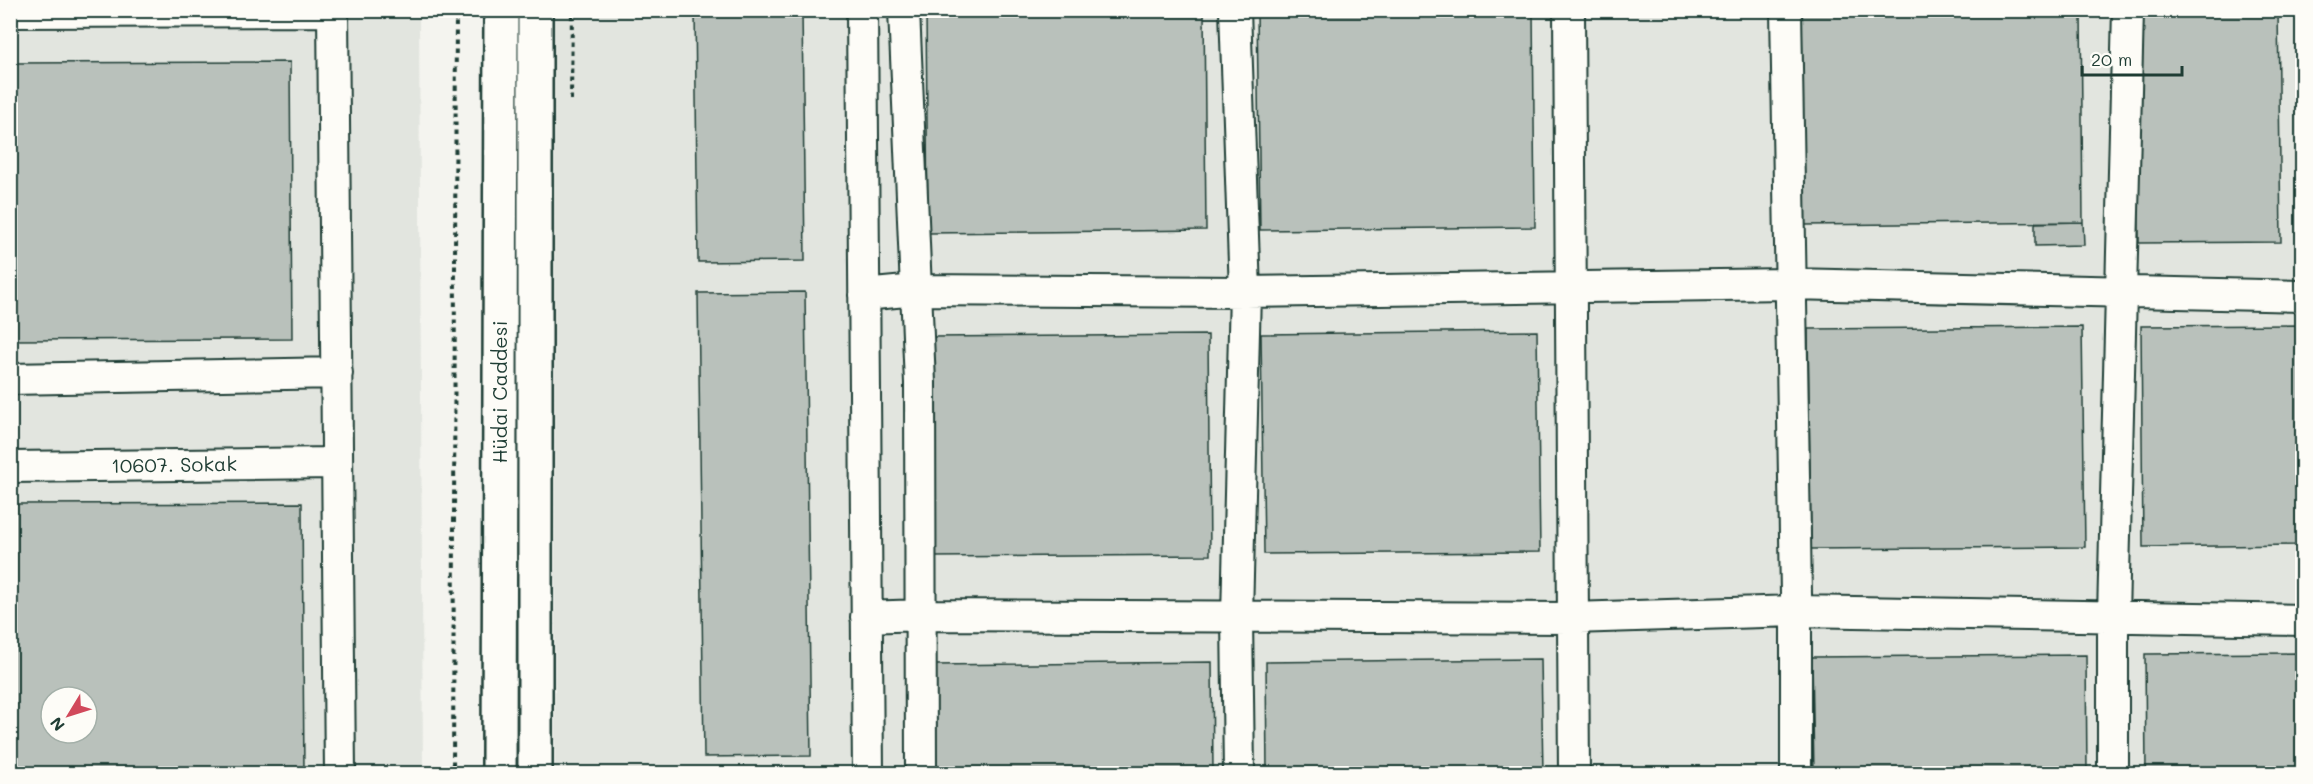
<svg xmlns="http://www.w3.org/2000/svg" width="2313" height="784" font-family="Mali,sans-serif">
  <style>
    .built { fill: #e2e5df; fill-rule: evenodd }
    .building { fill: #b9c1bb; stroke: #1f3d34; stroke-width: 1.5; fill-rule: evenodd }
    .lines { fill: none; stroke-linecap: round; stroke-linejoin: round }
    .minor-casing { stroke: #1f3d34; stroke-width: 34 }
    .tertiary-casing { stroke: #1f3d34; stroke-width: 38 }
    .path { stroke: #1f3d34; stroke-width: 4; stroke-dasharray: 4.5 4.5; stroke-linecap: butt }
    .minor { stroke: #fdfcf7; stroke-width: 30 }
    .tertiary { stroke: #fdfcf7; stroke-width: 33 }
    .labels { text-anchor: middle; stroke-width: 4.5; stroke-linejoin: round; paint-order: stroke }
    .street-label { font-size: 20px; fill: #1f3d34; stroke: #fdfcf7 }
  </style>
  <rect width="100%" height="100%" fill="#f4f4ef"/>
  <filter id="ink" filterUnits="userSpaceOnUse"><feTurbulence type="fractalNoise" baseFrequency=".0167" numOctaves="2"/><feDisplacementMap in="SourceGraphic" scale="12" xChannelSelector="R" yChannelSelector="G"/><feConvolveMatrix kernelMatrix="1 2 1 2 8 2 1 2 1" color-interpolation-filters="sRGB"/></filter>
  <g filter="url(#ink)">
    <path class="built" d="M10 11H419L423 773H11ZM51 697H87V733H51Z
      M554 11H2302V773H555Z"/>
    <path class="building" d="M695 10H802L805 261 698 262Z
      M926 10H1204L1206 230 928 233Z
      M1257 10H1533L1535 227 1260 230Z
      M1802 10H2081L2083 222 1804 225Z
      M2136 10H2278L2281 242 2139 243Z
      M290 62 292 339 10 340V63Z
      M2083 222 2084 245 2035 246V223Z
      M805 292 811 756 704 757 698 293Z
      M2302 325V545L2143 547 2141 326Z
      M2082 327 2085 547 1811 549 1808 329Z
      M1537 331 1540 552 1264 554 1261 334Z
      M1208 335 1210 555 933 557 930 337Z
      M302 503 304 774H10V504ZM51 697H87V733H51Z
      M2302 653V774H2146L2145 654Z
      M2086 655 2087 774H1814L1812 657Z
      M1541 659 1543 774H1267L1266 662Z
      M1212 662 1213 774H935L934 665Z"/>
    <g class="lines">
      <defs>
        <path id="minor" d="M862 10 868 774
          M904 10 920 383 921 774
          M1235 10 1245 292 1237 616 1239 774
          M1569 10 1574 774
          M1786 10 1796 594V774
          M10 12 333 11 340 774
          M864 295 916 290 1245 292 1791 284 2302 296
          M10 379 337 373
          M10 467 337 463
          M866 617 921 615 1572 618 1797 611 2302 620
          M2113 774V616L2128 10"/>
        <path id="tertiary" d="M499 774 501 10
          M535 774V10"/>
      </defs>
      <use href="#minor" class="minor-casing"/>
      <use href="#tertiary" class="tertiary-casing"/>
      <path class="path" d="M571 100 572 10
        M453 774 456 10"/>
      <use href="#minor" class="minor"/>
      <use href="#tertiary" class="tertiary"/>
    </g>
  </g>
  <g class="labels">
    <g class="street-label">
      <text transform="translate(500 392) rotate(-90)" y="7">Hüdai Caddesi</text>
      <text transform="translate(174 465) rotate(-1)" y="7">10607. Sokak</text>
    </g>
  </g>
  <rect width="2313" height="784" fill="none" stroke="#fdfcf7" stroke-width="36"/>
  <rect x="18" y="18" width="2277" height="748" fill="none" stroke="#1f3d34" stroke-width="2" filter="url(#ink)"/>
  <g transform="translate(69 715) rotate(232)"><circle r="28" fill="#fdfcf7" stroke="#a4b0a9" stroke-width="1.5"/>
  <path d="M0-4.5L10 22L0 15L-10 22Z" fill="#d1495b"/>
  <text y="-9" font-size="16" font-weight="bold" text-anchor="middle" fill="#1f3d34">N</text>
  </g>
  <path d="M2082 66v9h100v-9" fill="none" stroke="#1f3d34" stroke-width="3"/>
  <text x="2091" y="66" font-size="18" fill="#1f3d34" stroke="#fdfcf7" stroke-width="4.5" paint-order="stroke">20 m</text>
</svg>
